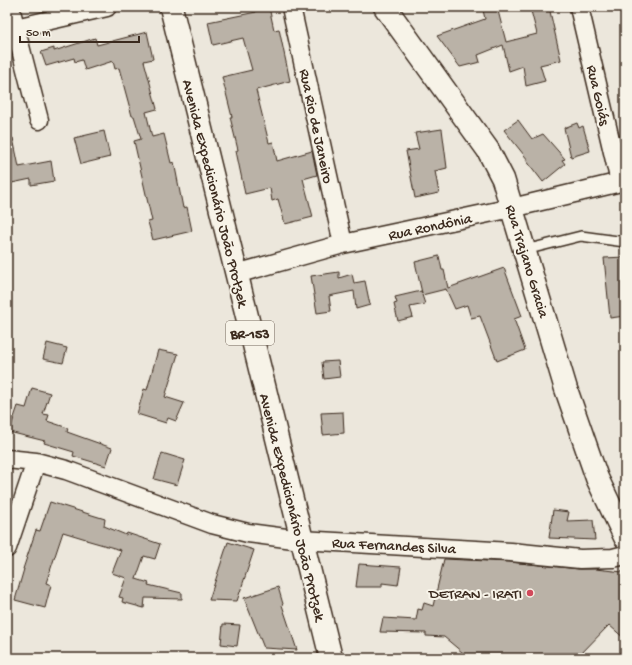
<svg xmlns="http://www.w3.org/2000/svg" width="632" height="665" font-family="'Gochi Hand',sans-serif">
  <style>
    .building { fill: #bab2a7; stroke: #3b2a1e }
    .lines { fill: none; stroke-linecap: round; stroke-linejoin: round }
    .service-casing { stroke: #3b2a1e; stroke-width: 12 }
    .minor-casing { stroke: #3b2a1e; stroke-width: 21 }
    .secondary-casing { stroke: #3b2a1e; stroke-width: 25 }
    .trunk-casing { stroke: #3b2a1e; stroke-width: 25 }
    .service { stroke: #f7f3e8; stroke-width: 9 }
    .minor { stroke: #f7f3e8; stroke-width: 18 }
    .secondary { stroke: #f7f3e8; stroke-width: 22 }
    .trunk { stroke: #f7f3e8; stroke-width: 22 }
    .poi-dot { fill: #d1495b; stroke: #f7f3e8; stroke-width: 1.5 }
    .labels { text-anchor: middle; stroke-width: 4; stroke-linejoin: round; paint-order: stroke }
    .shield { fill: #f7f3e8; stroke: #73665b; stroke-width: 1 }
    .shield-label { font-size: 14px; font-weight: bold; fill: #3b2a1e }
    .street-label { font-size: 15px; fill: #3b2a1e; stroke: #f7f3e8 }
    .poi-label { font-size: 15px; fill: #3b2a1e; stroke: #f7f3e8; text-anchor: end }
  </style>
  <rect width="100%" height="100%" fill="#ece7dc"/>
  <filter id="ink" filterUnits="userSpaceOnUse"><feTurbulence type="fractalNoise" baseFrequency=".025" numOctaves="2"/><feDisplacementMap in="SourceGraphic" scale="8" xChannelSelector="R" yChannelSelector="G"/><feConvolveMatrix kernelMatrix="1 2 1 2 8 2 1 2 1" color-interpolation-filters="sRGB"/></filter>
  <g filter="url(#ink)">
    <path class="building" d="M265 7H269L274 30 279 29 290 81 256 90 269 143 273 142 277 161 312 151 317 175 303 179 313 217 285 224 278 199 272 201 270 188 245 194 236 151 238 150 230 117H232L222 77 252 70 243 38 213 45 208 22 256 12 255 9Z
      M491 7H497L506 42 537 34 530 7H549L561 60 540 65 545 81 526 86 523 66 509 71 503 45 478 55 480 62 460 67 437 36 485 19 483 10Z
      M147 32 153 59 144 61 157 109 146 112 152 137 164 134 171 163 174 162 183 208 187 207 192 231 153 240 148 222 152 221 134 141 141 139 134 116H132L119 68 115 69 113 61 85 70 82 60 75 62 74 58 46 66 41 52 54 48V51L95 38 97 45Z
      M518 120 532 139 543 134 565 159 562 160 565 164 543 182 526 160H528L504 130Z
      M577 123 579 128 583 126 590 151 571 157 564 128Z
      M442 129 447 168 435 171 439 193 415 198 406 151 419 149 415 133Z
      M104 131 110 157 81 164 74 138Z
      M13 138 19 167 51 161 54 181 31 185V179L7 184V139Z
      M439 256 442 270H444L448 288 504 268 522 316 514 319 525 350 497 361 480 316 471 318 467 305 455 309 446 289 422 295 425 304 410 307 413 317 398 321 394 304 397 303 395 297 421 291 422 293 415 262Z
      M625 257V316L610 318 604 258Z
      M339 272V278L352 274 354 283 365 281 370 305 356 309 354 291 329 296 331 311 317 313 311 276Z
      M47 343 67 348 63 363 43 359Z
      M158 350 178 354 165 397 184 403 176 421 168 418 166 423 137 414 144 389 147 390Z
      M338 361 340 377 324 379 322 362Z
      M32 388 50 393 43 414 49 415 47 421 68 428 67 432 112 448 106 466 73 456 74 452 44 443 45 441 9 432 18 406 26 408Z
      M343 412 344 433 323 435 321 413Z
      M162 453 185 460 177 485 154 479Z
      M50 502 105 519 104 526 126 535 127 533 160 544 155 559 144 556 136 579 149 583 148 585 182 593V599L145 598 144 608 122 602 123 598 119 597 126 578 112 573 121 550 86 540V539L63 532 46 583 51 585 45 608 15 600 24 569H23L36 530 40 531Z
      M553 510 569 512 567 521 593 520 595 540 549 538Z
      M228 542 254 550 237 601 209 600Z
      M444 559 510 562 579 569H595L623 572 625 576V639L609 625 577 658H469L444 637 426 636V633L380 632 383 618 416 620 418 609 422 610 424 603 433 606Z
      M359 564 401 567 398 585 382 583V587H356Z
      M278 587 283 604 282 605 297 650 264 648 244 598Z
      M223 624 240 625 237 646 221 644Z"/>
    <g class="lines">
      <defs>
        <path id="service" d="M525 250 581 236 625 242"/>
        <path id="minor" d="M10 7 39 120
          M291 7 343 244
          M579 7 620 182
          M7 30 107 7
          M236 274 343 244 512 208 625 181
          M7 459 36 462 66 470 212 524 248 533 301 540 511 552 580 559 613 558 625 555
          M7 548 36 462"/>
        <path id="secondary" d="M385 7 488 150 503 179 566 389 597 478 625 537"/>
        <path id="trunk" d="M171 7 331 658"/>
      </defs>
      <use href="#service" class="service-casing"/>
      <use href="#minor" class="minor-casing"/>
      <use href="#secondary" class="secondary-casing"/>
      <use href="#trunk" class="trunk-casing"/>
      <use href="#service" class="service"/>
      <use href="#minor" class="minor"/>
      <use href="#secondary" class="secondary"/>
      <use href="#trunk" class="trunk"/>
    </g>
  </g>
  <circle class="poi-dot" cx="530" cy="593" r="4"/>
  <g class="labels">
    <rect class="shield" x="226" y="321" width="48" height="24" rx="3"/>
    <g class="shield-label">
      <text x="250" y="338">BR-153</text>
    </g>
    <g class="street-label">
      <text transform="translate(599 95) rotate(77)" y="5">Rua Goiás</text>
      <text transform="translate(317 126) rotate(78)" y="5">Rua Rio de Janeiro</text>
      <text transform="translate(216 193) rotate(76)" y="5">Avenida Expedicionário João Protzek</text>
      <text transform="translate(430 226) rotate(-12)" y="5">Rua Rondônia</text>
      <text transform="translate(528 261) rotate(73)" y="5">Rua Trajano Gracia</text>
      <text transform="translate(293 507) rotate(76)" y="5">Avenida Expedicionário João Protzek</text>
      <text transform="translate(394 545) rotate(3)" y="5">Rua Fernandes Silva</text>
    </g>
    <g class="poi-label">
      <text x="522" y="598">DETRAN - IRATI</text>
    </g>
  </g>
  <rect width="632" height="665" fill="none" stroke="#f7f3e8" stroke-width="24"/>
  <rect x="12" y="12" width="608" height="641" fill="none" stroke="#3b2a1e" stroke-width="1.5" filter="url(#ink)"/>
  <path d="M20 36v6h119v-6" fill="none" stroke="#3b2a1e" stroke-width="2"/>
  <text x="26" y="36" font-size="12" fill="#3b2a1e" stroke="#f7f3e8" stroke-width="3" paint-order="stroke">50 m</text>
</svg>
